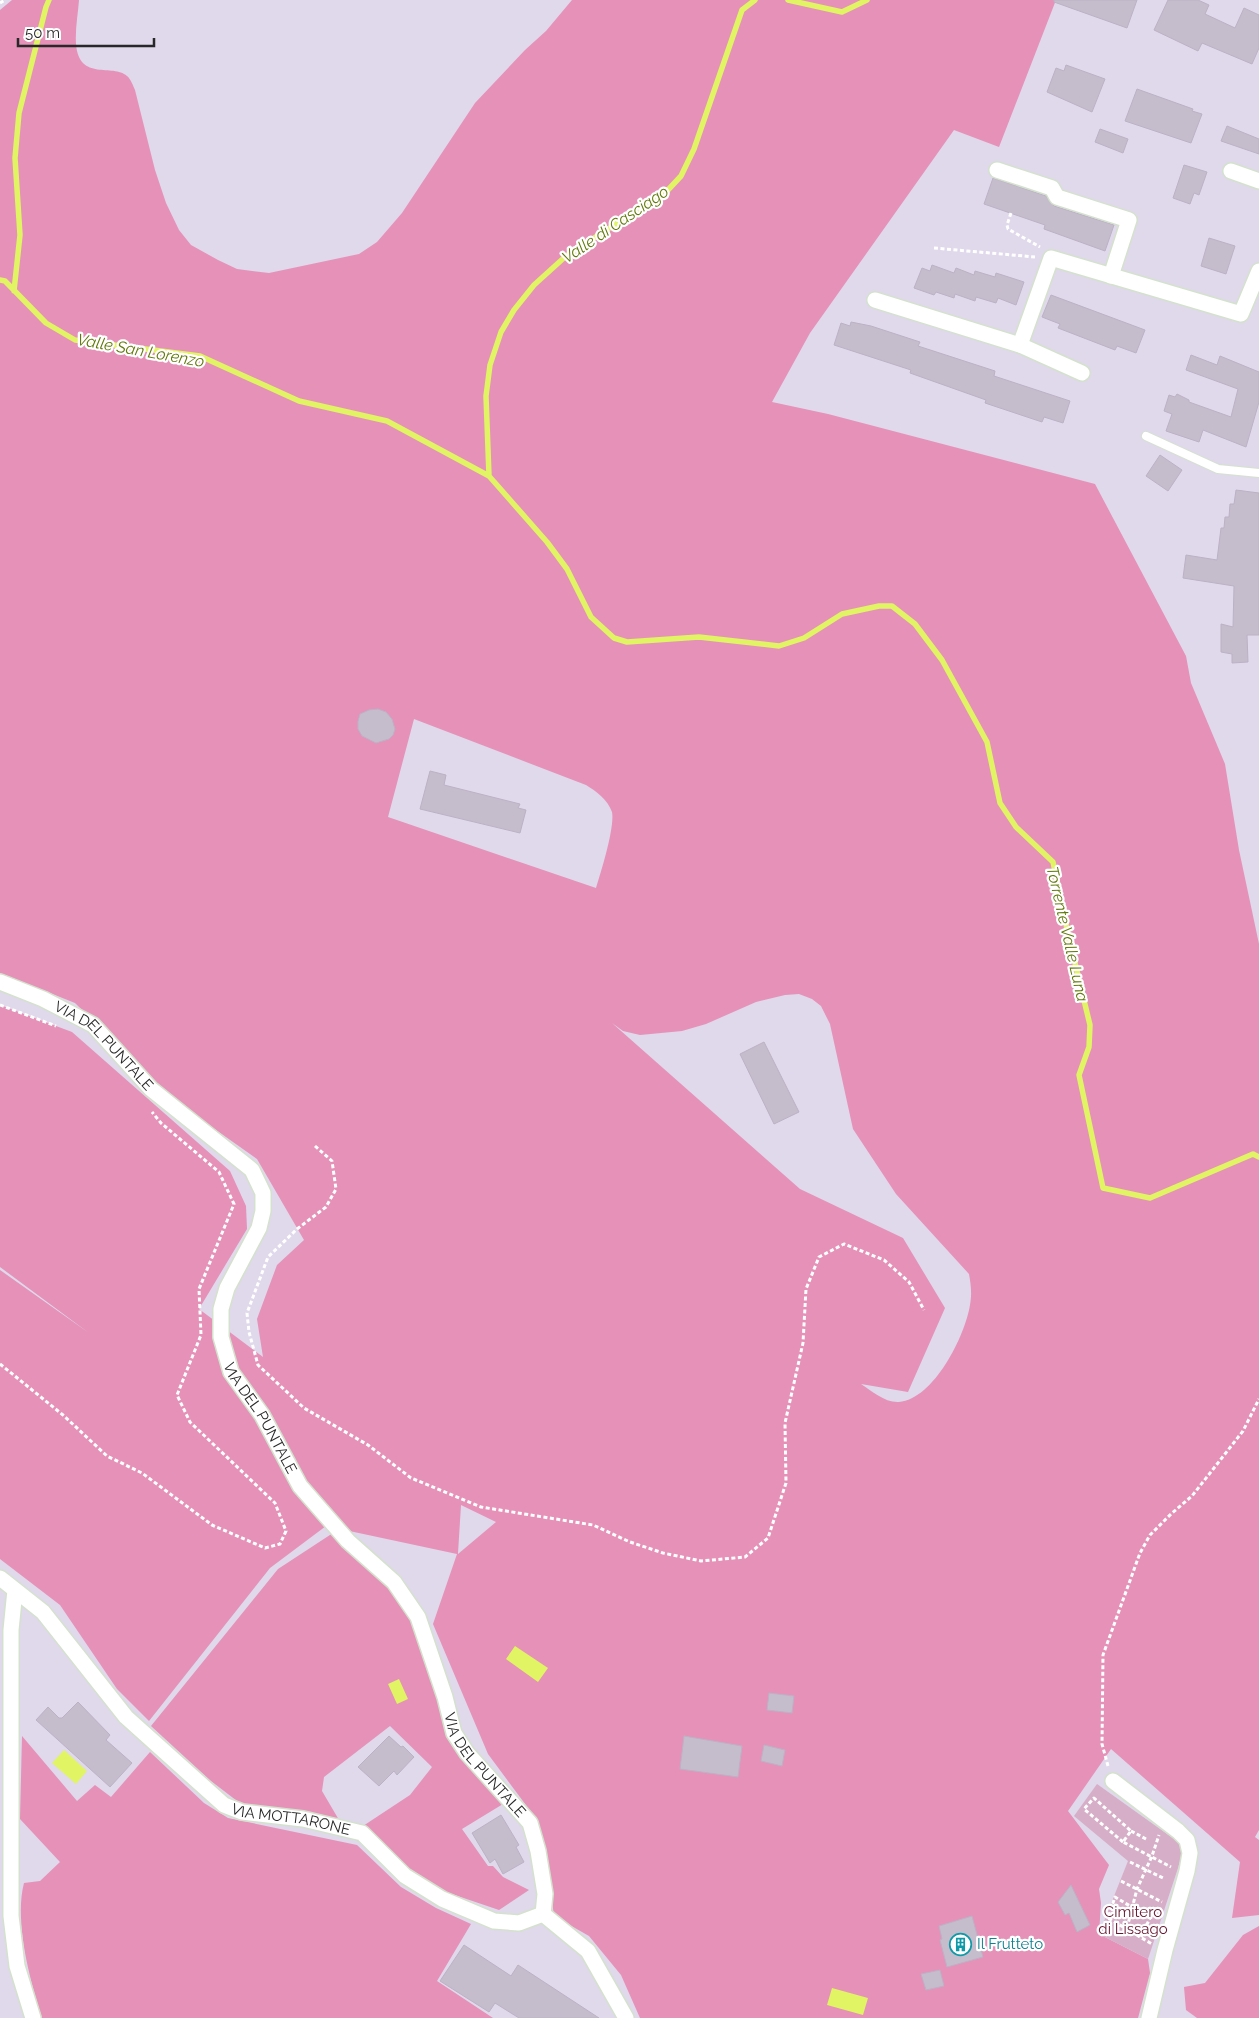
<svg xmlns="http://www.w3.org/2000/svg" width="1259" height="2018" font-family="Raleway,sans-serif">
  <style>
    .green { fill: #e591b8; fill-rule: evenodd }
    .cemetery { fill: #d6aec7 }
    .water { fill: #e0f464 }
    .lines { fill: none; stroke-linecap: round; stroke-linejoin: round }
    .stream { stroke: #e0f464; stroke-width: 5.5 }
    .building { fill: #c5bdcc; stroke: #bcb2c6 }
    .service-casing { stroke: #d4e2cd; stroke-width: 10 }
    .minor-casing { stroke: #d4e2cd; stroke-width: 18 }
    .path { stroke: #fff; stroke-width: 3; stroke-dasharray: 4 2.5; stroke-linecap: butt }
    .service { stroke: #fff; stroke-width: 8 }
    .minor { stroke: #fff; stroke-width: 15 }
    .labels { text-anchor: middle; stroke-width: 4.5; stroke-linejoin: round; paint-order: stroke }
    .street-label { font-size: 15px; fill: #282828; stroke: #fff }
    .park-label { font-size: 15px; fill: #661631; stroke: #fff }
    .culture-label { font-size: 15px; fill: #0d838f; stroke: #fff; text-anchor: start }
    .water-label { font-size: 16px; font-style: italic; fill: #61790a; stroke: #fff }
  </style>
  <rect width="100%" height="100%" fill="#e0d8eb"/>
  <path class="green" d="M12 0H79C78 14 75 29 76 44 79 82 113 63 127 76 131 79 133 86 135 90L155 170 166 203 179 230 191 245 218 260 237 269 269 273 359 254 377 242 402 213 475 103 525 50 546 31 572 0H1056L999 147 954 130 810 333 772 402 828 414 1095 484 1186 656 1191 683 1225 764 1239 850 1259 944V1830L1255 1837 1259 1840V1915L1232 1918 1240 1862 1111 1749 1068 1811 1109 1865 1099 1889 1101 1903 1099 1934 1148 1959 1150 1973 1138 2018H640L621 1975 589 1936 554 1916 551 1893 537 1820 488 1754 433 1624 457 1554 326 1526 270 1568 149 1721 117 1689 60 1605 0 1559V1270L89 1333 0 1267V1005L72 1032 230 1171 246 1206 247 1229 199 1309 263 1357 257 1319 277 1265 304 1240 257 1159 175 1101 75 1003 0 973V10ZM414 719 586 785C596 791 608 800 612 812 615 827 601 872 596 888L388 817ZM799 994 812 999 821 1006 830 1024 853 1129 896 1194 969 1274C971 1285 972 1294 970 1305 965 1336 934 1399 899 1402 885 1403 872 1391 861 1384L908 1392 945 1308 903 1238 800 1189 612 1023 623 1031 640 1035 682 1031 706 1024 756 1002 785 995ZM461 1505 496 1522 458 1554V1553Z
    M333 1533 396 1595 415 1626 449 1735 471 1769 503 1804 462 1829 488 1866H493L503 1877 529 1890 499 1910 449 1893 408 1873 363 1826 410 1795 432 1767 390 1726 324 1777 322 1791 339 1820 241 1804 211 1781 151 1726 278 1569Z
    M22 1736 77 1801 95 1785 111 1797 150 1752 204 1803 228 1818 357 1845 401 1887 436 1908 471 1924 437 1981 493 2018H42C30 1981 14 1921 24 1883L40 1881 60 1862 20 1819Z
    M1259 1926V2018H1197L1186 2010 1184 1987 1205 1983 1243 1935Z"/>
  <path class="cemetery" d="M1097 1784 1181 1844 1182 1854 1178 1868 1148 1959 1099 1934 1128 1861 1074 1816Z"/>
  <path class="water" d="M515 1646 548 1668 538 1682 506 1659Z
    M399 1679 408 1699 397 1704 388 1684Z
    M64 1750 87 1771 76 1784 52 1763Z
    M832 1988 868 1998 863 2015 827 2005Z"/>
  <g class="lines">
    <path class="stream" d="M788 0 842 12 867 0
      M0 280 5 281 46 323 75 340 200 356 299 401 387 421 489 476 547 542 567 569 591 617 614 638 627 642 699 637 779 646 804 638 842 614 879 606H892L915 624 942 660 987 742 1000 803 1016 827 1053 862 1068 934 1090 1025 1089 1047 1079 1075 1103 1188 1150 1198 1253 1154 1259 1157
      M14 291 20 235 15 158 19 113 46 7 49 0
      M489 476 486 396 490 365 501 332 514 310 534 285 566 256 667 191 681 176 694 149 742 10 755 0"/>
  </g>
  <path class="building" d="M1054 0H1137L1127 28 1054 2Z
    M1168 0H1198L1209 5 1205 14 1235 28 1244 8 1259 15V48L1252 64 1202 43 1198 51 1154 30Z
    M1066 65 1105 79 1092 112 1047 92 1056 68 1064 71Z
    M1137 89 1193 109 1192 111 1202 114 1191 143 1125 121Z
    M1227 126 1259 139V154L1221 141Z
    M1100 129 1128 139 1123 153 1095 142Z
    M1184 165 1207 172 1199 195 1194 193 1190 204 1173 198Z
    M993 178 1046 196 1054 206 1114 225 1105 251 1044 229 1045 225 984 204Z
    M1209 238 1235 246 1226 274 1201 266Z
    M932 265 954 273 956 268 974 275 975 271 995 277 996 273 1024 282 1016 305 998 298 996 303 976 297 975 301 955 294 954 298 936 292 934 295 914 288 922 268 930 271Z
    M1051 295 1145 330 1136 353 1117 346 1115 350 1058 328 1060 324 1042 317Z
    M851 322 871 326 920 342 918 346 995 371 994 376 1070 401 1063 423 1044 417 1042 422 985 403 986 400 910 373 911 370 834 345 841 323 850 326Z
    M1191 355 1217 365 1220 356 1259 372V402L1246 447 1203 430 1199 442 1166 431 1172 414 1164 411 1169 395 1175 397 1177 394 1189 400V402L1231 417 1238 389 1186 370Z
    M1160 455 1182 470 1168 491 1146 476Z
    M1236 490 1259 493V635H1247L1248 662 1232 663V654L1221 652V624L1233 627 1234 586 1183 578 1186 555 1217 560 1221 528H1224L1225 517H1229L1230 504H1234Z
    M378 709 386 712 392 719 395 729 393 735 389 739 376 743 362 736 358 729V721L360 714 369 710Z
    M430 771 446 775 444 785 520 804 518 808 526 810 520 833 420 809Z
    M764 1042 799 1112 774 1124 740 1054Z
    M769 1693 794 1696 792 1713 767 1710Z
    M78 1702 110 1735 106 1740 132 1763 110 1787 36 1720 48 1707 59 1718H62Z
    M389 1736 401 1747 403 1746 414 1757 397 1775 394 1771 379 1786 358 1767Z
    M684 1736 742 1746 738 1777 680 1769Z
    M764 1745 785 1750 782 1766 761 1761Z
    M501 1815 519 1845 516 1847 524 1862 503 1874 495 1859 490 1863 472 1833Z
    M1071 1885 1090 1925 1077 1932 1069 1913 1065 1915 1058 1902Z
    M972 1916 983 1957 947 1967 940 1940 942 1939 939 1926Z
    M464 1945 511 1976 518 1965 599 2018H519L495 2003 489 2012 440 1981Z
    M940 1970 944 1986 926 1990 921 1974Z"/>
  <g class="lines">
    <defs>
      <path id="service" d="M1146 436 1218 469 1259 473"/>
      <g id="minor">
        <path d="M997 170 1052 188 1057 197 1129 220 1111 276"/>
        <path d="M1231 171 1259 181"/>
        <path d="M875 300 1020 345 1051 258 1241 314 1259 271"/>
        <path d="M1020 345 1082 373"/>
        <path id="s1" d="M0 982 43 999 93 1025 151 1089 252 1170 263 1193V1211L259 1228 227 1288 221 1309V1337L231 1372 262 1415 300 1486 348 1541 394 1582 418 1617 445 1697 454 1733 467 1753 530 1823 538 1851 545 1894 543 1914"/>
        <path id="s2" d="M0 1578 43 1612 126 1717 224 1805 242 1812 303 1819 362 1833 405 1876 442 1899 494 1921 519 1923 543 1914"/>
        <path d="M15 1590 11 1630V1916L17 1966 33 2018"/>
        <path d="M1113 1781 1178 1831 1187 1840 1190 1853 1187 1871 1165 1950 1149 2018"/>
        <path d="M543 1914 588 1951 626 2018"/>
      </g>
    </defs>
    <use href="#service" class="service-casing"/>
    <use href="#minor" class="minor-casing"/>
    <path class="path" d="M0 3 5 0
      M1011 213 1007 225 1008 229 1040 247
      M934 248 1035 257
      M0 1005 56 1026
      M315 1146 332 1161 336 1189 326 1207 297 1229 268 1257 247 1313 249 1332 258 1365 304 1408 368 1445 411 1478 481 1507 593 1525 630 1542 663 1553 701 1561 745 1557 768 1538 786 1483 785 1423 803 1343 806 1289 819 1257 844 1244 884 1260 909 1282 924 1310
      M0 1364 63 1415 107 1456 142 1473 212 1525 265 1548 280 1544 286 1531 275 1503 190 1422 177 1395 201 1335 199 1289 234 1204 219 1172 161 1123 152 1112
      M1108 1766 1102 1744 1103 1655 1140 1553 1150 1535 1171 1514 1192 1496 1243 1431 1259 1399
      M1131 1831 1148 1840
      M1123 1842 1084 1809 1094 1798 1131 1831 1123 1842 1171 1867
      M1130 1862 1165 1879
      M1121 1881 1162 1902
      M1127 1928 1137 1889 1152 1856 1159 1835
      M1141 1937 1150 1918 1115 1897 1108 1918 1152 1944"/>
    <use href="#service" class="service"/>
    <use href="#minor" class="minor"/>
  </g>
  <defs>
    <symbol id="building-ring" viewBox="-11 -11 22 22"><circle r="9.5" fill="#fff" stroke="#0f9aa8" stroke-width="1.5"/><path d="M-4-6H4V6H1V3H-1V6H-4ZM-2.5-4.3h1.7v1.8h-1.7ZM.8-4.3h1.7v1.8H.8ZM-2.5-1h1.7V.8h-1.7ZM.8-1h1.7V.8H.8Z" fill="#0f9aa8"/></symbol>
  </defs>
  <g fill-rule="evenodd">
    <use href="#building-ring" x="948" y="1932" width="25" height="25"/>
  </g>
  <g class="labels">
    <g class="street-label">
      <text dy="5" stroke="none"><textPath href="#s1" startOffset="124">VIA DEL PUNTALE</textPath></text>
      <text dy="5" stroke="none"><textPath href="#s1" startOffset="588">VIA DEL PUNTALE</textPath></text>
      <text dy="5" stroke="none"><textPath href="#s1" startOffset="1009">VIA DEL PUNTALE</textPath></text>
      <text dy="5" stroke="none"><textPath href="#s2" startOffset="389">VIA MOTTARONE</textPath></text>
    </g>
    <g class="park-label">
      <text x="1133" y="1917">Cimitero<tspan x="1133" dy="17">di Lissago</tspan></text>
    </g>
    <g class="culture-label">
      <text x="977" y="1949">Il Frutteto</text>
    </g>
    <g class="water-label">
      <text transform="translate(615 224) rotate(-34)" y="6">Valle di Casciago</text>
      <text transform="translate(141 350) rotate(10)" y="6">Valle San Lorenzo</text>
      <text transform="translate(1068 934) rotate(77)" y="6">Torrente Valle Luna</text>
    </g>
  </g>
  <path d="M18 38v8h136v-8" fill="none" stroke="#282828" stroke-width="2.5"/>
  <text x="25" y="38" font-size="15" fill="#282828" stroke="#ffffff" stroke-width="4" paint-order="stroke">50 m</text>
</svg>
